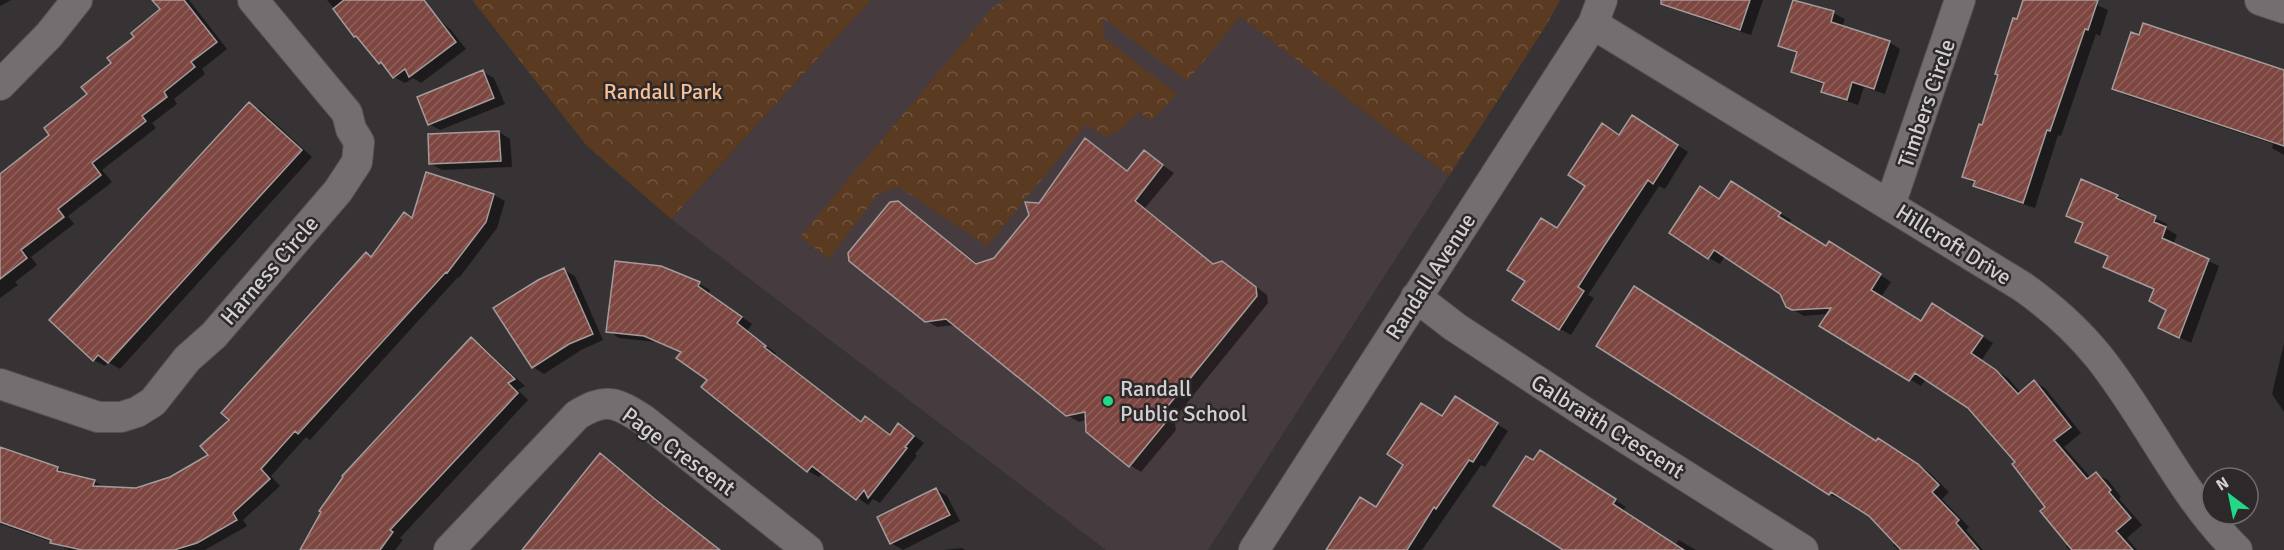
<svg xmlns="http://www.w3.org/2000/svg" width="2284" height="550" font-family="Signika,sans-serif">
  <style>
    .built { fill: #463b3f }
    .park { fill: url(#park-crowns) }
    .shadow { fill: #0007 }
    .building { fill: url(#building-hatch); stroke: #a39c9c; stroke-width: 1.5 }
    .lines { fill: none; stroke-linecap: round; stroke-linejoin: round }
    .minor-casing { stroke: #555152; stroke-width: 32 }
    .minor { stroke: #746e70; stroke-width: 30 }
    .poi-dot { fill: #23d886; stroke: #2d282a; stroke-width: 2 }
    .labels { text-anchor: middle; stroke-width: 5; stroke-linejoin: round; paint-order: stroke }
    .park-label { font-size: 22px; fill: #f6bf94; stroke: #2d282a }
    .street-label { font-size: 22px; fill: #d3d0d1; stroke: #2d282a }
    .poi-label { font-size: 22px; fill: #d3d0d1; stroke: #2d282a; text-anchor: start }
  </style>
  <defs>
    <pattern id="park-crowns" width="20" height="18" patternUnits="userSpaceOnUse" patternTransform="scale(1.5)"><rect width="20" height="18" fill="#5a3a20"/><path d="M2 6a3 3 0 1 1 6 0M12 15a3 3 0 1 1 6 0" fill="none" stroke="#71553f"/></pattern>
    <pattern id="building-hatch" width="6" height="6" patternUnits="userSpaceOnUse" patternTransform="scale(1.5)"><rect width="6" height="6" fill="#7d4640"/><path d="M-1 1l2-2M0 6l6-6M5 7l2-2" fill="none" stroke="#8f605b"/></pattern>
  </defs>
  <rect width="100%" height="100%" fill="#373234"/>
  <path class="built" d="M871 0H1078L1239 16 1449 176 1208 550H1106L671 219Z"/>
  <path class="park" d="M472 0H871L671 219 586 145Z
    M1006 0H1560L1547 24 1449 176 1240 17 1187 81 1103 18 1104 38 1177 94 1151 121 1139 112 1119 131 1105 137 1087 124 987 246 899 187 878 194 829 259 800 237 993 7Z"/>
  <path class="shadow" d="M0 0H11L0 6Z
    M166 0H189L227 49 202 69 205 74 174 99 177 104 152 123 156 128 102 170 112 182 68 216 74 224 31 257 37 265 15 282 18 285 0 298V188L89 94 113 64 162 10Z
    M327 0H422L446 26 451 30 466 49 421 83 413 78 405 83 394 77 387 67 380 63Z
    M1698 0H1763L1751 35 1704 20 1693 14Z
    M1794 0 1833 13 1845 19 1842 27 1889 42 1900 49 1885 94 1864 87 1858 105 1834 97 1823 91 1825 85 1804 78 1793 72 1798 54 1780 46Z
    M2025 0H2086L2108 10 2100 36 2096 34 2061 136 2058 135 2035 208 1986 192 1963 176 1983 126Z
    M2140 37 2284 71V155L2272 148 2273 144 2125 95 2114 89Z
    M483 72 494 78 505 104 440 130 429 124Z
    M250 104 261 110 312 157 120 369 108 362 105 366 94 360Z
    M1644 123 1688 152 1665 189 1659 186 1588 295 1594 298 1571 335 1560 329 1557 229 1620 136Z
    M499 132 510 139 512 167 442 170 431 164Z
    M1086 140 1129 172 1144 152 1174 173 1145 208 1215 265 1222 263 1234 269 1267 295 1268 303 1174 419 1176 430 1141 472 1130 465 1087 420 1079 422 1067 415 956 325 937 327 925 320 897 202 909 209 978 264 995 260 1039 205Z
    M1743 190 1791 220 1789 224 1826 248 1841 250 1891 282 1881 297 1922 322 1943 311 1993 343 1981 361 2008 378 2021 393 2034 381 2045 388 2081 433 2064 447 2091 478 2096 474 2108 480 2121 497 2119 499 2142 525 2127 538 2137 550H2069L2066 546 2068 543 2048 507 2017 462 1969 406 1926 379 1921 386 1822 325 1829 314 1804 316 1787 306 1782 293 1725 256 1720 264 1709 258 1720 200Z
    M494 195 505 201 497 228 459 278 458 277 310 440 306 437 271 476 280 486 243 520 247 526 205 550H69L52 542 0 524 1 449 58 468 70 476 94 481 106 488 136 490 171 478 210 455 231 420 367 254 372 258 413 219Z
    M2117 196 2128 202 2127 205 2167 224 2165 228 2177 235 2173 245 2219 266 2191 343 2160 328 2167 310 2155 290 2105 266 2109 257 2088 248 2084 224 2067 215Z
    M564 270 575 276 603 340 581 350 544 374 533 367Z
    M699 284 710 290 709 294 752 324 747 331 776 353 775 355 862 422 865 418 891 435 899 425 924 443 915 454 917 456 880 503 873 499 868 505 823 473 819 477 808 471 704 387 710 380 682 352 656 342 619 338 608 331Z
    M471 339 482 346 525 386 518 390 528 400 400 538 403 540 395 550H302Z
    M2284 343V412L2272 394Z
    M1598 345 1890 446 1929 472 1949 492 1942 499 1969 527 1966 530 1983 550H1898L1893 545 1896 542 1870 515 1842 497 1841 500 1829 494Z
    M1466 404 1508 431 1485 467 1481 465 1422 550H1332L1377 509 1443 418Z
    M600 455 611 462 721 550H524Z
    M1552 458 1626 507 1623 511 1675 545 1679 540 1696 550H1565L1534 462Z
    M936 489 947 496 960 521 903 550 891 543Z
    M962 548 965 550H943Z"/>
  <path class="building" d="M152 0H184L217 42 191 62 195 67 164 92 167 97 142 116 146 121 92 163 101 175 58 209 64 217 21 250 27 258 0 279V174L49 135 44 128 87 94 81 87 111 63 107 58 134 37 131 33 160 9Z
    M344 0H424L456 42 409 77 405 69 393 78 381 62 379 64 356 36 354 37 333 9Z
    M1661 0H1750L1740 30 1661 4Z
    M1793 0 1834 11 1831 22 1890 41 1874 89 1852 82 1847 100 1821 92 1824 83 1791 72 1797 52 1778 46Z
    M2023 0H2098L2088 30 2085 29 2050 131 2047 130 2023 203 1973 186 1975 181 1962 177 1979 124 1982 125 1998 75 1995 74 2013 18 2017 19Z
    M2143 23 2284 70V146L2112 89 2131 32 2139 35Z
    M483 70 494 98 428 125 417 97Z
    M249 102 302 150 108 363 98 355 93 361 49 320Z
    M1632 115 1678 145 1653 184 1648 180 1604 246 1578 287 1584 291 1559 330 1512 300 1525 281 1507 270 1541 218 1557 228 1585 186 1568 175 1602 123 1619 135Z
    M499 131 501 161 429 164 428 134Z
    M1085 138 1127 171 1144 150 1163 165 1135 201 1213 264 1222 261 1256 287 1257 296 1163 412 1165 423 1129 467 1086 432 1085 412 1066 416 946 319 925 322 849 261 848 253 890 202 898 201 976 264 994 258 1029 215 1025 202 1039 203Z
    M426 172 494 194 486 222 447 273 446 272 298 434 295 431 261 469 270 479 233 513 237 520 197 543 174 550H82L50 543 51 540 0 522V447L58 467 57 471 95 480 93 486 136 488 170 477 208 455 200 446 229 420 221 413 366 252 371 257 404 212 412 218Z
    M2081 179 2118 195 2116 198 2156 216 2154 222 2166 227 2162 238 2209 259 2179 338 2158 328 2166 310 2149 301 2154 289 2103 267 2108 256 2075 242 2083 223 2066 216Z
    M1731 181 1781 213 1778 216 1826 246 1829 241 1881 274 1871 290 1921 321 1932 303 1983 336 1971 353 1996 370 2018 394 2034 380 2071 427 2054 440 2087 479 2096 472 2111 490 2109 492 2131 518 2116 531 2133 550H2072L2040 511 2045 507 2012 464 2015 462 1968 408 1915 373 1909 381 1819 326 1831 308 1792 310 1786 307 1780 294 1714 250 1708 259 1669 233 1700 186 1719 199Z
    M615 261 661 266 700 282 698 286 742 317 737 323 766 346 764 347 861 422 865 416 890 435 898 423 914 436 905 447 907 448 868 498 864 490 856 500 812 466 807 472 701 387 707 380 676 358 681 352 644 336 606 332Z
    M564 268 593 334 569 344 532 368 493 308 538 280Z
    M1634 286 1876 441 1878 438 1918 464 1939 485 1932 492 1959 520 1956 523 1979 550H1901L1869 516 1831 492 1829 495 1596 346Z
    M471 337 515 379 508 383 518 393 390 530 393 532 380 550H300L321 512 319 511 343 477 342 476Z
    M1455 396 1498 423 1473 462 1469 460 1436 509 1434 507 1407 550H1326L1360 497 1376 507 1403 465 1387 454 1421 403 1442 416Z
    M1540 450 1616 499 1613 504 1684 550H1563L1493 506 1526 456 1533 460Z
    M600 453 655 499 720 550H522Z
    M936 488 950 515 890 544 877 517Z"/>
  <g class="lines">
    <defs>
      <path id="minor" d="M2260 0 2284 8
        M1593 24 2023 287C2051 307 2076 329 2098 356 2148 418 2180 494 2237 550
        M0 85 49 35 77 0
        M1890 205 1960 0
        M1416 297 1455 327 1592 417 1803 550
        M0 384 98 417H121L137 412 153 402 187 359 214 335 338 191 357 162 359 142 351 129 347 113 253 0
        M449 550 577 415C606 397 616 402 644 420L808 550
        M1254 550 1593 24 1602 0"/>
    </defs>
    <use href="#minor" class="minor-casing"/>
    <use href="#minor" class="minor"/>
  </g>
  <circle class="poi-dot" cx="1108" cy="401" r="6"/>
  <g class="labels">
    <g class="park-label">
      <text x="663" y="99">Randall Park</text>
    </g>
    <g class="street-label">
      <text transform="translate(1926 103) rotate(-71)" y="8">Timbers Circle</text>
      <text transform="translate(1954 244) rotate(32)" y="8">Hillcroft Drive</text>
      <text transform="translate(269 270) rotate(-49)" y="8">Harness Circle</text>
      <text transform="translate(1430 276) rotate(-57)" y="8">Randall Avenue</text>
      <text transform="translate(1608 426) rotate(32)" y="8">Galbraith Crescent</text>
      <text transform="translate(679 451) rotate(36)" y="8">Page Crescent</text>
    </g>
    <g class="poi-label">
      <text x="1120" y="396">Randall<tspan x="1120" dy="25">Public School</tspan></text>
    </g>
  </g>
  <g transform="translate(2230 496) rotate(328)"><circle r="28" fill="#2d282a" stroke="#6f6b6d" stroke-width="1.5"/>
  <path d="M0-4.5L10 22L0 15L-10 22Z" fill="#23d886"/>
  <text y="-9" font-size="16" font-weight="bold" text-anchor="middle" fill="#d3d0d1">N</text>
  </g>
</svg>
